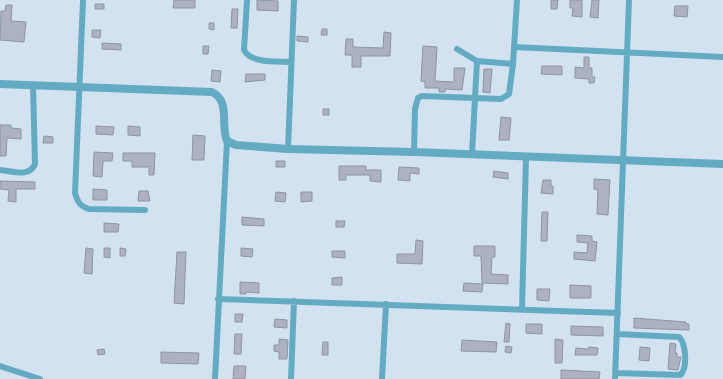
<svg xmlns="http://www.w3.org/2000/svg" width="723" height="379" font-family="Barlow,sans-serif">
  <style>
    .building { fill: #acb2c3; stroke: #8e94a4 }
    .lines { fill: none; stroke-linecap: round; stroke-linejoin: round }
    .minor { stroke: #63abc3; stroke-width: 6 }
    .tertiary { stroke: #63abc3; stroke-width: 8 }
  </style>
  <rect width="100%" height="100%" fill="#d3e2f0"/>
  <path class="building" d="M174 0H195V8H173Z
    M257 0 278 1V11L257 10Z
    M551 0H558L557 9H551Z
    M570 0H582V17L572 16 573 8H570Z
    M592 0H599L598 18 590 17Z
    M95 4H104V9H95Z
    M6 5H12L11 21 26 22 24 42 0 40 1 11H5Z
    M675 6H688L687 17 674 16Z
    M232 9H238L237 28H231Z
    M209 23H214V30L209 29Z
    M322 29H327V35H321Z
    M92 30H101L100 38 92 37Z
    M384 32 391 33 390 56H361V67H352V55H345L346 39H353V47L383 48Z
    M297 36 308 37V42L297 41Z
    M102 43 121 44V50L102 49Z
    M203 46H209L208 54H203Z
    M423 46 437 47 435 81 454 82V68H465L462 90 445 89V92H439V88H425V82L421 81Z
    M584 57H589V68H592V77H595L594 83H589V79L575 78V67L584 68Z
    M542 66H562V75L541 74Z
    M484 69H492L490 93 483 92Z
    M212 70 221 71 220 82 211 81Z
    M246 74H265V80L245 82Z
    M323 109H329V115H323Z
    M501 117 511 118 509 140H499Z
    M0 125H11V128L21 129V139L7 138 6 156H0Z
    M96 126 114 127 113 135 96 134Z
    M128 126 140 127V136L128 135Z
    M193 135 205 136 204 160H192Z
    M44 136 53 137V143H43Z
    M94 152 113 153 112 161H103L102 177 93 176Z
    M123 153H155L154 175H149V167H132V161H123Z
    M276 161H285V167H276Z
    M339 166H366V170H381V182L370 181V175H346V180H339Z
    M399 167 419 168V174L410 173V181L398 180Z
    M494 171 508 173V179L493 177Z
    M594 179 610 180 608 215 597 214 598 190 594 189Z
    M543 180H551V186H553V194L541 193Z
    M0 181 35 182V189H16V202L8 201 9 190 0 189Z
    M93 189 107 190V200H93Z
    M139 191H148L150 201H138Z
    M276 192 286 193 285 202 275 201Z
    M301 192H312V201L301 202Z
    M542 212H548L547 241H541Z
    M242 217 264 219V226L242 225Z
    M336 221H345L344 227H336Z
    M104 223 119 224 118 232H104Z
    M577 235 592 236V241L597 242 595 261 574 259V252L587 253 588 243 577 242Z
    M416 240 423 241 422 264 397 263V254H415Z
    M474 246H495V257H492L491 274 508 275V284L482 283 481 256H474Z
    M86 248 93 249 92 274 84 273Z
    M104 248H110V258L104 257Z
    M120 248 126 249 125 256H120Z
    M241 248 253 249 252 257 241 256Z
    M332 251H345V258L332 257Z
    M177 252H186L184 304 174 303Z
    M342 277V285H332V278Z
    M240 282 259 283V293L246 292V294H240Z
    M464 283 483 284 482 292 463 291Z
    M570 285 591 286V298H570Z
    M537 289H550L549 301 537 300Z
    M235 314H243L242 322H235Z
    M634 318 686 322V324H689V330L634 328Z
    M275 319 287 320V328L274 327Z
    M506 323 510 324 509 342H504Z
    M526 324H542V334L526 333Z
    M571 326 603 327V336L571 335Z
    M235 334H242L241 354H234Z
    M279 339 288 340 287 359H279V352L274 351V345H279Z
    M555 339 563 340 562 363H555Z
    M462 340 497 342 496 352 461 351Z
    M323 342H328V355H322Z
    M670 343 676 344 675 353H677V357H681L678 370 668 369Z
    M506 346 512 347 511 353 505 352Z
    M589 347 598 348 597 355H575L576 348 588 349Z
    M640 347 650 348 649 361 639 360Z
    M104 349 105 354 98 355 97 350Z
    M161 352 199 353 198 364 161 363Z
    M234 366H246L245 379H233Z
    M561 370 600 372 599 379H561Z"/>
  <g class="lines">
    <path class="minor" d="M83 0 75 193C78 203 80 206 89 209L145 210
      M247 0 244 50C251 64 278 61 291 62
      M514 47 723 57
      M457 49 477 61
      M288 149 294 0
      M414 152 415 109 418 98 422 96 501 99 509 94 513 64 517 0
      M472 154 477 61 513 64
      M0 170C13 171 29 178 35 164L33 85
      M218 299 618 313
      M522 309 526 158
      M0 366 40 379
      M616 373 680 375C688 369 686 343 679 337L617 334
      M215 379 227 141
      M291 379 294 301
      M382 379 386 304
      M615 379 629 0"/>
    <path class="tertiary" d="M0 84 212 92C231 101 220 126 227 141L236 145 288 149 414 152 723 164"/>
  </g>
</svg>
